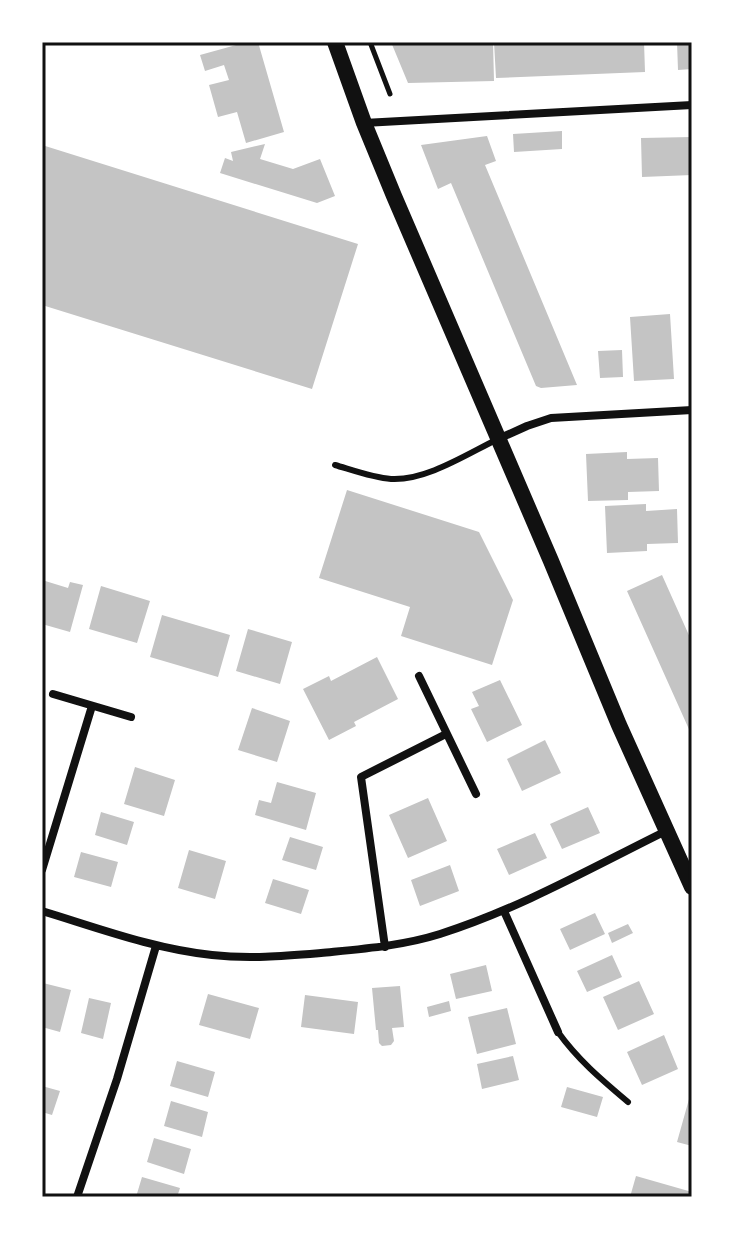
<svg xmlns="http://www.w3.org/2000/svg" width="734" height="1239" font-family="Raleway,sans-serif">
  <style>
    .building { fill: #c4c4c4 }
    .lines { fill: none; stroke-linecap: round; stroke-linejoin: round }
    .path { stroke: #111; stroke-width: 5 }
    .service { stroke: #111; stroke-width: 6 }
    .minor { stroke: #111; stroke-width: 8 }
    .secondary { stroke: #111; stroke-width: 16 }
    .neatline { fill: none; stroke: #111; stroke-width: 3 }
  </style>
  <rect width="100%" height="100%" fill="#fff"/>
  <path class="building" d="M247 42H258L284 132 246 143 237 112 218 117 209 85 229 80 224 65 205 71 200 55Z
    M391 42H493L494 81 408 83Z
    M494 42H644L645 72 496 78Z
    M677 42H692V69L678 70Z
    M562 131V149L514 152 513 134Z
    M487 136 496 161 485 165 577 385 541 388 536 386 451 183 438 189 421 145Z
    M692 137V175L642 177 641 138Z
    M265 144 260 159 293 169 320 159 335 196 317 203 220 173 225 158 233 161 231 152Z
    M42 145 358 244 312 389 42 305Z
    M670 314 674 379 634 381 630 317Z
    M622 350 623 377 600 378 598 351Z
    M627 452V459L658 458 659 491 628 492V500L588 501 586 454Z
    M347 490 479 532 513 600 492 665 401 636 410 607 319 578Z
    M646 504V511L677 509 678 543 647 544V551L607 553 605 506Z
    M662 575 692 642V736L627 591Z
    M42 580 68 588 70 582 83 585 70 632 42 624Z
    M101 586 150 601 137 643 89 629Z
    M162 615 230 635 218 677 150 657Z
    M248 629 292 642 280 684 236 671Z
    M377 657 398 699 354 722 356 726 329 740 303 689 329 676 331 681Z
    M500 680 522 725 487 742 471 709 479 706 472 692Z
    M252 708 290 721 277 762 238 750Z
    M545 740 561 773 522 791 507 759Z
    M135 767 175 780 164 816 124 804Z
    M277 782 316 793 306 830 255 815 259 800 271 803Z
    M428 798 447 841 408 858 389 815Z
    M588 807 600 833 562 849 550 824Z
    M101 812 134 822 127 845 95 835Z
    M535 833 547 858 509 875 497 849Z
    M290 837 323 847 316 870 282 860Z
    M189 850 226 861 215 899 178 888Z
    M81 852 118 862 111 887 74 877Z
    M450 865 459 891 420 906 411 880Z
    M273 879 309 890 301 914 265 903Z
    M595 913 605 934 570 950 560 929Z
    M628 924 633 933 612 943 608 933Z
    M612 955 622 977 587 992 577 971Z
    M486 965 492 991 456 999 450 974Z
    M639 981 654 1014 618 1030 603 997Z
    M43 983 71 990 60 1032 42 1027Z
    M400 986 404 1027 392 1028 394 1041 391 1045 382 1046 379 1043 378 1030H376L372 988Z
    M208 994 259 1008 250 1039 199 1025Z
    M305 995 358 1002 354 1034 301 1027Z
    M89 998 111 1003 103 1039 81 1033Z
    M449 1001 451 1011 429 1017 427 1007Z
    M507 1008 516 1044 477 1054 468 1017Z
    M664 1035 678 1069 642 1085 627 1052Z
    M513 1056 519 1080 482 1089 477 1064Z
    M177 1061 215 1072 208 1097 170 1086Z
    M42 1086 60 1091 52 1115 42 1112Z
    M567 1087 603 1097 597 1117 561 1107Z
    M691 1092H692V1146L677 1142Z
    M171 1101 208 1112 202 1137 164 1126Z
    M154 1138 191 1149 184 1174 147 1162Z
    M636 1176 692 1192V1197H630Z
    M142 1177 180 1188 177 1197H136Z"/>
  <g class="lines">
    <path class="path" d="M370 42 390 94"/>
    <path class="service" d="M335 465C352 470 374 478 391 479 426 481 467 454 498 439
      M558 1032C578 1060 602 1080 628 1102"/>
    <path class="minor" d="M364 123 692 105
      M498 439 527 426 551 418 692 410
      M419 676 476 794
      M53 694 131 717
      M42 870 92 706
      M42 911C98 928 154 949 212 955 249 959 284 956 321 953 361 949 402 946 440 934 519 909 593 867 666 831
      M504 911 558 1032
      M385 947 361 777 446 734
      M77 1197 117 1079 156 946"/>
    <path class="secondary" d="M335 42 364 123 394 196 551 561 619 725 692 887"/>
  </g>
  <rect width="734" height="1239" fill="none" stroke="#ffffff" stroke-width="88"/>
  <rect x="44" y="44" width="646" height="1151" class="neatline"/>
</svg>
